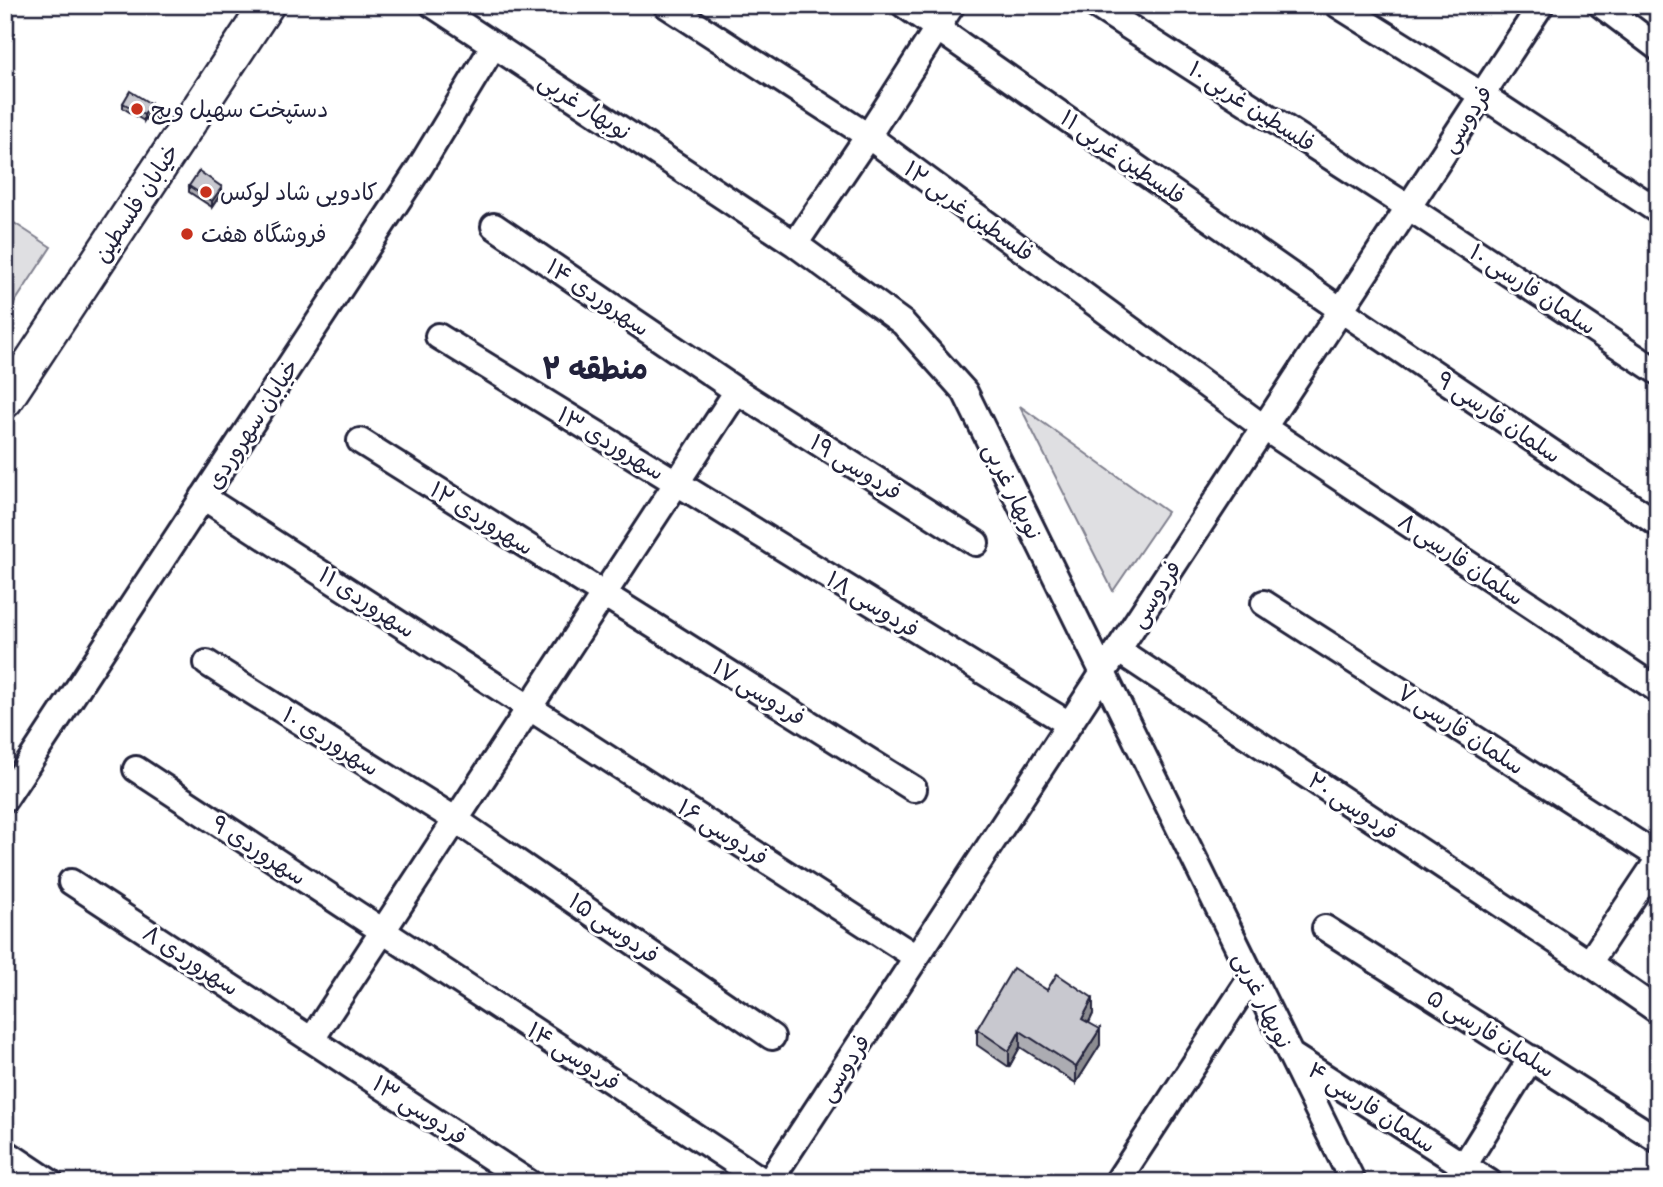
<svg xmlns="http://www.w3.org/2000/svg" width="1663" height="1187" font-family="Dekko,'Playpen Sans Arabic',sans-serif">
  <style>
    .green { fill: #dfdfe2; stroke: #80808e; stroke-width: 2 }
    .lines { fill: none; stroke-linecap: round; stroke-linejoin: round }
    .street-casing { stroke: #22223b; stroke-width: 30 }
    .secondary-casing { stroke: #22223b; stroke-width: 38 }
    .street { stroke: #fff; stroke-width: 24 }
    .secondary { stroke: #fff; stroke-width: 33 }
    .wall { fill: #acacb2; stroke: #22223b; stroke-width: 2 }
    .shaded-wall { fill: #8c8c91; stroke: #22223b; stroke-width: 2 }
    .building { fill: #c8c8cf; stroke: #22223b; stroke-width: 2 }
    .poi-dot { fill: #c8321e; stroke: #fff; stroke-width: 2.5 }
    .labels { text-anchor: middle; stroke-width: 6; stroke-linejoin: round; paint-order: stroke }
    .street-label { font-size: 23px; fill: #22223b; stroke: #fff }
    .poi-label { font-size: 23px; fill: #22223b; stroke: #fff; text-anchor: start }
    .district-label { font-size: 30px; font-weight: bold; fill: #22223b; stroke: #fff }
  </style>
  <rect width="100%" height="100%" fill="#fff"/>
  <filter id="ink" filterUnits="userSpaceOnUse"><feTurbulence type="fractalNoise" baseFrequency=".0143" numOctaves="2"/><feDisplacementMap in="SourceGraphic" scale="14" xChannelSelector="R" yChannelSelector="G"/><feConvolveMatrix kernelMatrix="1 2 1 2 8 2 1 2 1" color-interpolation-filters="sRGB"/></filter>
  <g filter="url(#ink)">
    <path class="green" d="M5 217 51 247 13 305 5 310Z
      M1020 406 1167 512 1113 591Z"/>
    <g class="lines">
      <defs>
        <path id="street" d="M433 5 795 244 903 323 965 392 1353 1182
          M666 5 868 136 1263 427 1658 690
          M904 5 1341 310 1658 524
          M1095 5 1408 207 1658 372
          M1338 5 1482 95 1658 211
          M1601 5 1658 48
          M494 226 737 391 976 543
          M795 244 868 136 952 5
          M438 336 1069 724
          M360 441 914 789
          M203 497 916 957
          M1264 603 1658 856
          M1118 650 1589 963 1658 1011
          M207 663 456 820 772 1037
          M136 769 765 1182
          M5 799 420 167 494 45
          M71 882 528 1182
          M1325 928 1658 1140
          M1589 963 1658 860
          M312 1039 737 391
          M1291 1055 1489 1182
          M5 1152 50 1182
          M769 1182 1541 5
          M1117 1182 1252 976
          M1454 1182 1531 1058"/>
        <path id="secondary" d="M5 401 267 5"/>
      </defs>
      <use href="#street" class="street-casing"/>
      <use href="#secondary" class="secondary-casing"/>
      <use href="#street" class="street"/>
      <use href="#secondary" class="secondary"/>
    </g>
    <path class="wall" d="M123 103 151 110 144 121 123 108Z
      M189 186 222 192 212 207 189 192Z
      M1047 990 1093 1014 1089 1023 1100 1045 1076 1083 1020 1047 1009 1067 977 1045V1029Z"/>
    <path class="shaded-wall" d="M151 104V110L144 121V115Z
      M222 187V192L212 207V201Z
      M1093 998V1014L1082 1035V1019Z
      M1100 1029V1045L1076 1083V1067Z
      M1020 1031V1047L1009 1067V1051Z"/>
    <path class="building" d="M130 91 151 104 144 115 123 103Z
      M199 171 222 187 212 201 189 186Z
      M1013 968 1047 990 1057 974 1093 998 1082 1019 1100 1029 1076 1067 1020 1031 1009 1051 977 1029Z"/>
  </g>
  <g class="poi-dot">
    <circle cx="137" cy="109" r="7"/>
    <circle cx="206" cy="192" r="7"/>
    <circle cx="187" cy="234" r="7"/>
  </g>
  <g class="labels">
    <g class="street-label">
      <text transform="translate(585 106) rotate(33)" y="8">نوبهار غربی</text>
      <text transform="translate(1252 106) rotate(33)" y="8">فلسطین غربی ۱۰</text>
      <text transform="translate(1466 119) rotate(-57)" y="8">فردوسی</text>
      <text transform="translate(1123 157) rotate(35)" y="8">فلسطین غربی ۱۱</text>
      <text transform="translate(136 203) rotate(-57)" y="8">خیابان فلسطین</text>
      <text transform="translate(969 211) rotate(36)" y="8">فلسطین غربی ۱۲</text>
      <text transform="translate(1533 289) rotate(33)" y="8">سلمان فارسی ۱۰</text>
      <text transform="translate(598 297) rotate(34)" y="8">سهروردی ۱۴</text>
      <text transform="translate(1499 417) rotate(34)" y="8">سلمان فارسی ۹</text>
      <text transform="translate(252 424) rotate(-57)" y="8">خیابان سهروردی</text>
      <text transform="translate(611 443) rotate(31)" y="8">سهروردی ۱۳</text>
      <text transform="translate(856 467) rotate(32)" y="8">فردوسی ۱۹</text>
      <text transform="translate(1013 491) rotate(64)" y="8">نوبهار غربی</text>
      <text transform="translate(482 518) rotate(32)" y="8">سهروردی ۱۲</text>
      <text transform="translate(1461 559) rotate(34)" y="8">سلمان فارسی ۸</text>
      <text transform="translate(1155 594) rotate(-57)" y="8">فردوسی</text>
      <text transform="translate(367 602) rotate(33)" y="8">سهروردی ۱۱</text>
      <text transform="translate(873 604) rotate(32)" y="8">فردوسی ۱۸</text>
      <text transform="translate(759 692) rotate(32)" y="8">فردوسی ۱۷</text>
      <text transform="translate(1461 729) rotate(33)" y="8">سلمان فارسی ۷</text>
      <text transform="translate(331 741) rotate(32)" y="8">سهروردی ۱۰</text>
      <text transform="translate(1353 806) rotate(34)" y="8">فردوسی ۲۰</text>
      <text transform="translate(723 832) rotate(33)" y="8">فردوسی ۱۶</text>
      <text transform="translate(259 850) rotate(33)" y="8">سهروردی ۹</text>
      <text transform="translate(614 928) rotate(35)" y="8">فردوسی ۱۵</text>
      <text transform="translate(191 960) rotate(33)" y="8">سهروردی ۸</text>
      <text transform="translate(1263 1000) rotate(64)" y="8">نوبهار غربی</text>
      <text transform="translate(1491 1033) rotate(32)" y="8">سلمان فارسی ۵</text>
      <text transform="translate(574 1056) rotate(33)" y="8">فردوسی ۱۴</text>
      <text transform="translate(844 1068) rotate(-57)" y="8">فردوسی</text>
      <text transform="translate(1372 1107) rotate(33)" y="8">سلمان فارسی ۴</text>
      <text transform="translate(420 1110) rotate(33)" y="8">فردوسی ۱۳</text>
    </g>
    <g class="poi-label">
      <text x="151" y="117">دستپخت سهیل ویچ</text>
      <text x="220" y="200">کادویی شاد لوکس</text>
      <text x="201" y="242">فروشگاه هفت</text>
    </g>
    <g class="district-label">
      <text x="595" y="379">منطقه ۲</text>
    </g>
  </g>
  <rect width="1663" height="1187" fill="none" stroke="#fff" stroke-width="28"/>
  <rect x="14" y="14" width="1635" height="1159" fill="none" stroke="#22223b" stroke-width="2.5" filter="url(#ink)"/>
</svg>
